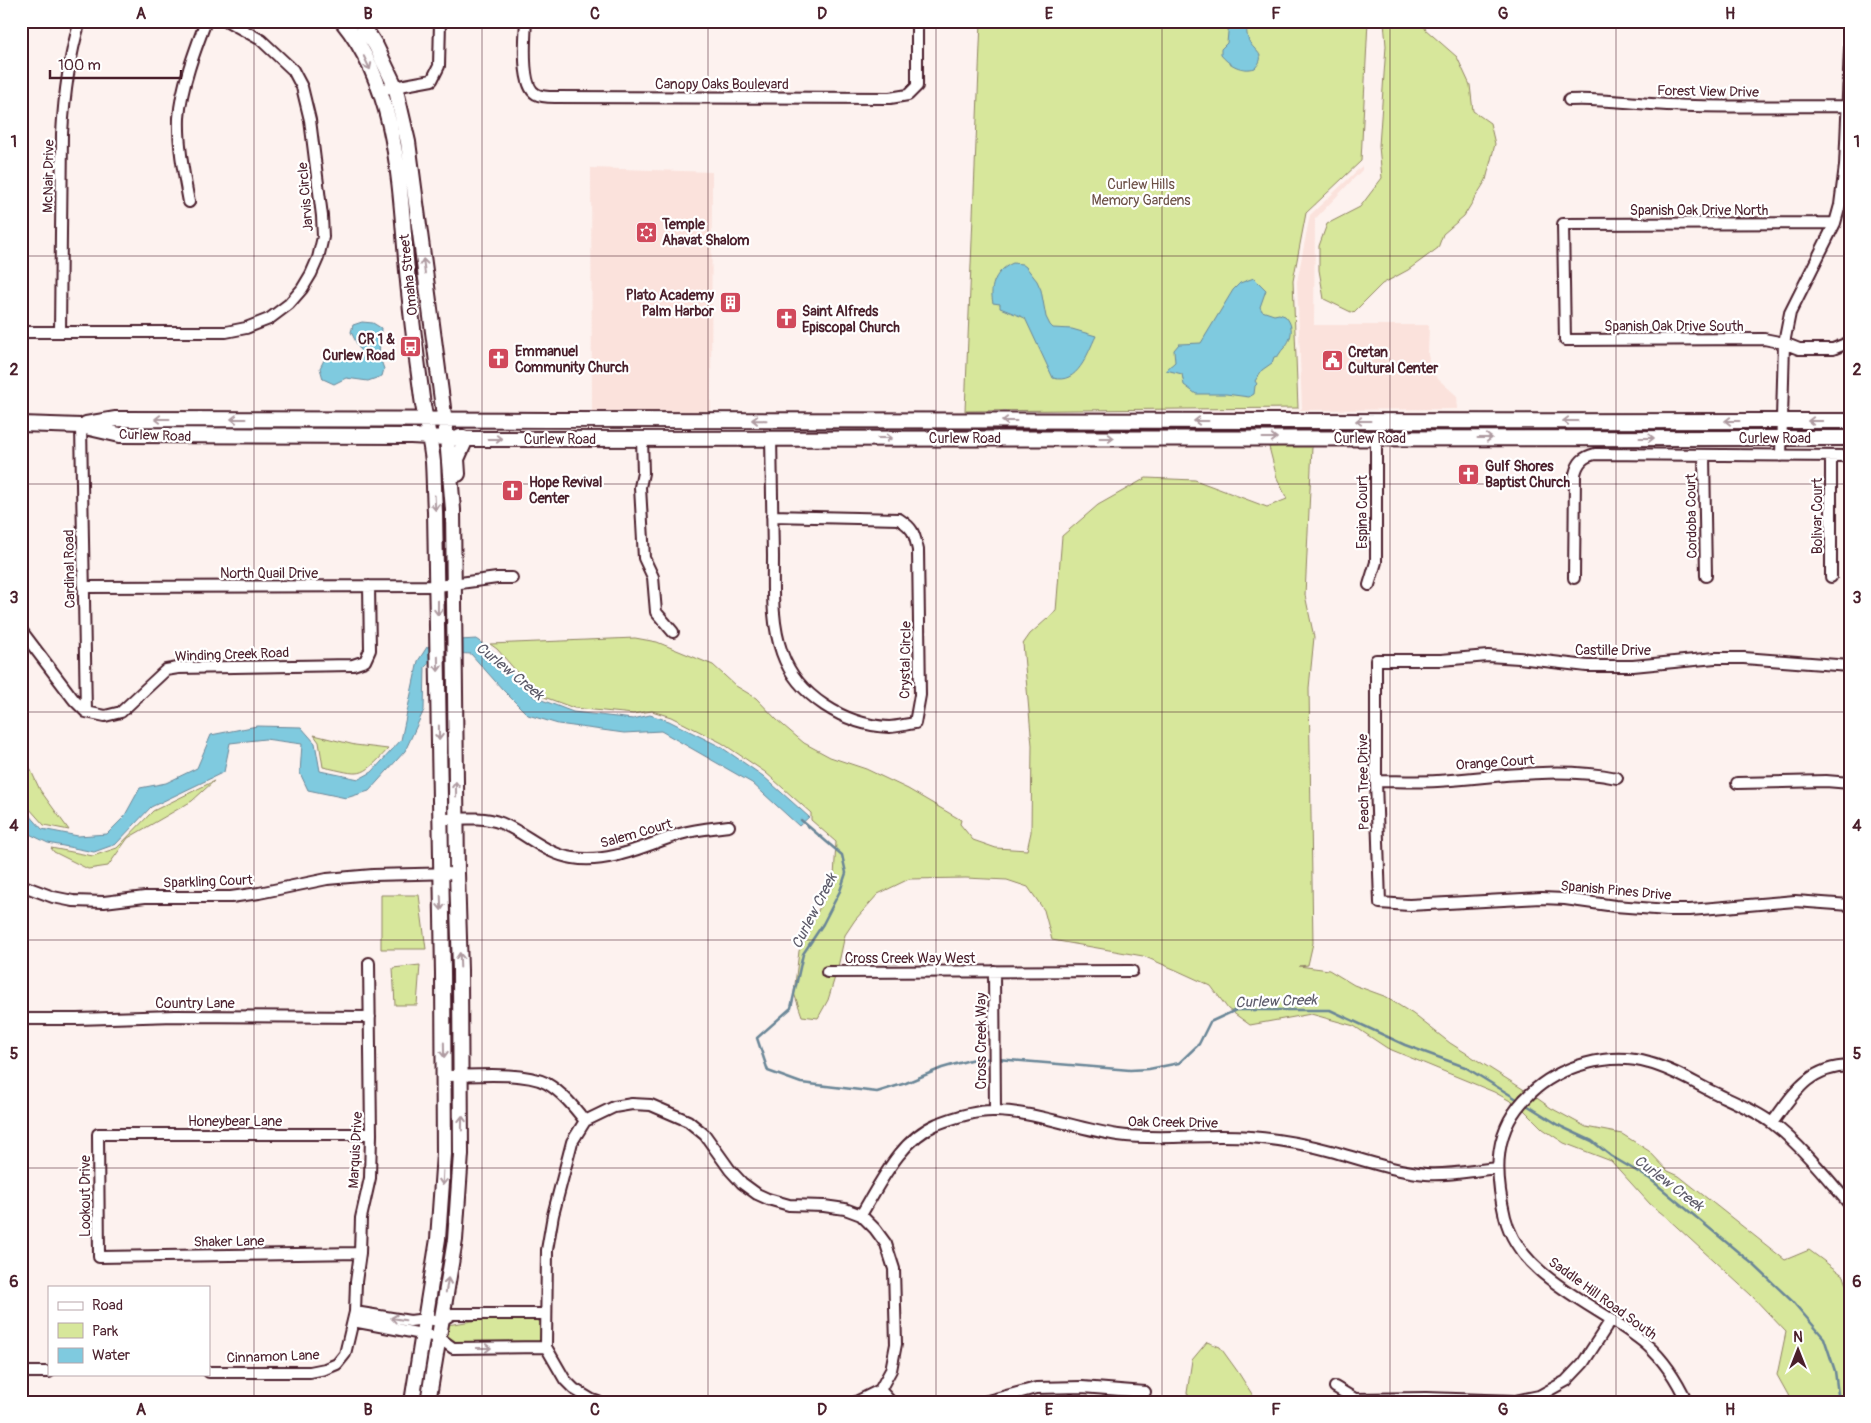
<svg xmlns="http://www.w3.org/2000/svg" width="1871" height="1423" font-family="Pangolin,sans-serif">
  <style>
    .built { fill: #fbe2dc }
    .green { fill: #d7e79b; stroke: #908363 }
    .water { fill: #7fcadf; stroke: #6a8697 }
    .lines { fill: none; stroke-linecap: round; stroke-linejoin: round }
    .stream { stroke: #6a8697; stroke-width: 2.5 }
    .minor-casing { stroke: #4a1f2b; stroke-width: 14 }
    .major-casing { stroke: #4a1f2b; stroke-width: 18 }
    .minor { stroke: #fff; stroke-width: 10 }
    .major { stroke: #fff; stroke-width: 14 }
    .oneway { stroke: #ae9aa0 }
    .grid { fill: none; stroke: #4a1f2b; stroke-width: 1; stroke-opacity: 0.55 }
    .labels { text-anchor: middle; stroke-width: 4.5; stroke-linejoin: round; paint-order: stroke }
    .street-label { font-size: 14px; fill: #4a1f2b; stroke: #fff }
    .park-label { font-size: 14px; fill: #6d5147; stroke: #fff }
    .poi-label { font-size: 14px; font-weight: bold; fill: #4a1f2b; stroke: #fff; text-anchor: start }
    .water-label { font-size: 15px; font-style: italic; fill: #5d5b6a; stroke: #fff }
    .neatline { fill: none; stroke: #4a1f2b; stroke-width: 2 }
    .grid-label { font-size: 16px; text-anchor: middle; font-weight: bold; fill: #4a1f2b }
  </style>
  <rect width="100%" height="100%" fill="#fdf2ef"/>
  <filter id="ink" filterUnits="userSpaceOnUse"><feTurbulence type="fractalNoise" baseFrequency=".02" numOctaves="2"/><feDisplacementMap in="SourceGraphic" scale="10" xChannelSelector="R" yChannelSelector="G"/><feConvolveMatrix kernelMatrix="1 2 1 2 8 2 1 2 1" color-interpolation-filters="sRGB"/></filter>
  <g filter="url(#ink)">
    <path class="built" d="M1362 166V170L1315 219 1314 325H1429L1428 352 1430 370 1438 379 1457 396 1458 409 1300 410 1302 408 1297 282 1310 215Z
      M591 168 712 172 711 411H592Z"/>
    <path class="green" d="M981 21H1368L1361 161 1306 213 1293 281 1298 408 965 411Z
      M1384 21H1427L1425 29 1457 57 1470 85 1473 111 1490 123 1495 144 1486 180 1464 216 1443 234 1438 248 1408 270 1382 284 1353 313 1324 299 1319 270V246L1327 224 1360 207 1382 178 1379 146 1386 46Z
      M1306 445 1312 447 1305 595 1314 637 1309 688 1313 943 1308 965 1299 966 1329 970 1354 985 1384 996 1413 1014 1450 1043 1526 1091 1520 1094 1514 1103 1494 1092 1387 1048 1354 1026 1311 1014 1250 1025 1228 1009 1211 986 1176 970 1143 956 1052 940 1044 910 1028 887 1007 880 966 878 909 879 878 894 855 920 845 935 838 967H822V977H835L828 1000 818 1018 802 1016 794 993 799 951 834 877 836 842 811 820V813L765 772 722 743 671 717 652 711 633 714 574 708 536 694 497 649 490 644 635 638 657 642 713 665 736 686 756 698 777 720 804 743 830 757 866 769 908 789 961 820 960 824 973 840 996 848 1027 850 1031 832 1032 745 1023 644 1030 634 1056 611 1062 536 1098 505 1146 478 1195 480 1267 507 1287 499 1277 478 1269 447Z
      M314 735 355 745 388 749C360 780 362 775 323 767L319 742Z
      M21 749 40 790 69 830 44 825 21 799Z
      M214 781 192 801 128 838 108 866 88 869 54 852 51 848 93 856 117 848 153 811Z
      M381 895H419L426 949H381Z
      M420 965 417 1005H395L393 968Z
      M1534 1096 1551 1108 1586 1127 1622 1134 1649 1151 1668 1171 1679 1176 1785 1260 1809 1250 1844 1276 1850 1294V1402H1792L1777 1375 1786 1332 1751 1295 1665 1216 1650 1204 1611 1161 1564 1143 1543 1129 1522 1108Z
      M485 1319H536L542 1324V1339L536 1343H459L451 1341 444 1335 447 1325Z
      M1207 1342 1220 1347 1238 1372 1257 1402H1192L1187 1393 1192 1360Z"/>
    <path class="water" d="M1229 21H1246C1247 28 1246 35 1249 41 1254 52 1268 54 1255 68 1242 72 1229 65 1221 55V49L1227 43Z
      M1659 21H1768L1769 24 1679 26Z
      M1013 263 1022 264 1026 267 1037 281 1041 290 1046 317 1050 325 1053 328 1072 329 1096 336C1087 354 1078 385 1053 378L1025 318 1000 308V304L993 303C989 286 996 270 1013 263Z
      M1254 278 1266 290 1260 307 1262 311 1274 315 1279 314 1285 316C1295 326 1292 340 1283 349 1279 353 1280 356 1274 357L1272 363 1262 370 1255 381 1257 384 1255 386 1254 394 1249 397 1226 394H1196L1184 385 1182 374 1166 370 1175 362 1174 350 1179 344 1201 343 1233 290 1240 283Z
      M362 322 373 323 381 328 379 355 384 369 382 376 368 381 346 378 334 384 323 379 320 368 325 358 333 355 350 361 358 357 360 350 351 332 353 325Z
      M476 639 494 652 534 697 573 712 633 719 650 715 669 721 721 747 763 776 809 817 799 826 752 783 661 731 624 733 558 724 528 715 503 690 471 654C453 653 438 653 425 667L424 710 405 751 369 791 346 798 308 790 300 773 302 744 265 739 230 743 224 772 151 807 116 844 94 852 48 843 21 830V805L42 829 78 836 107 834 124 817 140 788 166 783 197 768 211 735 257 726 301 727 315 743 320 771 359 779 372 772 401 740 418 661 427 647 444 641Z"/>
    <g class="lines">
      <path class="stream" d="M801 820 842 855 846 873 840 891 823 924 803 954 791 1008 757 1038 768 1071 801 1083 877 1092 906 1083 942 1068 977 1058 991 1059
        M997 1059 1130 1070 1149 1069 1179 1063 1199 1044 1210 1022 1236 1010H1330L1405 1045 1465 1067 1520 1101
        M1525 1104 1562 1127 1592 1141 1611 1156 1650 1179 1755 1266 1793 1302 1824 1338 1835 1371 1839 1402"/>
      <defs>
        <path id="minor" d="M526 21C525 37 521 86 536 94 541 97 549 97 555 97L890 98 908 95 917 86V21
          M378 90 432 80 439 66 440 21
          M1569 100C1601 98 1634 104 1667 105 1728 108 1789 106 1850 106
          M189 202C184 175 178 146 179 118 181 87 195 50 206 21
          M1835 223 1563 224 1565 340 1764 339 1784 343 1799 349H1833L1850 342
          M21 332H226L246 328 269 319 289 304 302 289 311 274 318 258 323 237 322 216 310 120 302 87 293 70 261 40 227 21
          M60 332 62 134C64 96 69 58 80 21
          M81 426 86 712
          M771 438C772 477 772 516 773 556 773 588 771 622 782 653 797 696 845 725 889 727 897 727 907 724 915 723L920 695 918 550C914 533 914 529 899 519L772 516
          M642 439 643 473 640 487 644 558 653 577 656 612 673 632
          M1704 455 1706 576
          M1781 456 1784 343 1790 313 1835 223 1840 205 1845 166 1850 48
          M1831 577V456
          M1574 578 1575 474C1578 462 1583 457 1595 454L1850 456
          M1369 585 1376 562V438
          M83 587 438 586 497 578H512
          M21 630 74 700 86 712 105 716 121 712 166 670 178 668 353 665 365 661 370 650 369 586
          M1850 666 1744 658H1715L1633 666H1587L1519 658 1488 656 1441 660H1376V781L1380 903 1409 905 1541 898 1565 899 1615 906 1668 910H1690L1795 901 1850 905
          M1376 781C1396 781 1417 782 1437 781 1497 777 1558 766 1617 778
          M1737 783 1826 781 1850 783
          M440 819C459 819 482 816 501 823 526 833 545 854 573 858 610 864 646 845 680 834 696 829 713 828 729 826
          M21 885 53 897 73 901 104 902 145 897H231L259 893 327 879 373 875 457 873
          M994 971 995 1110
          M827 972 1132 971
          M21 1019H77L175 1016 370 1017
          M445 1076C472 1076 522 1071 546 1083 562 1092 574 1107 585 1121
          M1772 1123C1794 1093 1808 1067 1850 1066
          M861 1215C881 1182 900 1140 937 1124 955 1117 977 1110 996 1111 1037 1112 1077 1129 1118 1135 1162 1141 1206 1133 1250 1137 1277 1139 1305 1144 1331 1151 1363 1160 1394 1171 1426 1174 1449 1176 1475 1170 1498 1168
          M360 1253 99 1257 98 1134H371
          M355 1312 410 1321 426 1319 441 1321 452 1314H546
          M353 1321 438 1337 453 1348 546 1347
          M21 1372H49
          M209 1372H310L325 1369 337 1364 345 1354 355 1312 356 1282 360 1253 361 1218 370 1178 371 1134 369 963
          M1335 1387 1355 1399 1426 1398 1515 1401 1539 1396 1566 1381 1583 1363 1611 1320
          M880 1390 891 1402
          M598 1402 592 1400 574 1389 565 1380 546 1347 547 1250 553 1215 572 1142 585 1121 614 1107 632 1104 651 1105 688 1121 705 1135 730 1170 742 1183 757 1194 768 1199 789 1205 824 1206 845 1209 861 1215 875 1229 886 1244 894 1269 896 1344 891 1370 880 1390
          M856 1402 880 1390
          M984 1402 1036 1388 1082 1387 1145 1392
          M1687 1402C1677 1380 1665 1361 1647 1345 1602 1306 1520 1280 1505 1217 1494 1171 1493 1128 1530 1094 1559 1066 1610 1051 1649 1063 1672 1069 1693 1082 1713 1092 1732 1101 1755 1110 1772 1123 1800 1144 1828 1179 1850 1205"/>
        <path id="major" d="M342 21C405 98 399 208 410 301 413 333 418 366 422 398 425 420 431 441 433 462 434 478 434 495 435 511L443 973 444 1154 438 1239 412 1402
          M360 21 376 46 395 86 408 142 447 438 453 510 457 873 460 970 461 1154 455 1240 428 1402
          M21 424 81 426 120 435 411 436 466 439 1850 438
          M86 424 116 419C694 420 1272 422 1850 421
          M458 474 457 459 466 439 460 437"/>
      </defs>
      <use href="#minor" class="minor-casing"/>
      <use href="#major" class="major-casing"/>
      <use href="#minor" class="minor"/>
      <use href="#major" class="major"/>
    </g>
    <defs><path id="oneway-shaft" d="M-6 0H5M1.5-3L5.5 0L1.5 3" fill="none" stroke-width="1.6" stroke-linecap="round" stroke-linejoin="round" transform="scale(1.25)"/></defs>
    <g class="oneway">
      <use href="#oneway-shaft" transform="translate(367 63) rotate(65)"/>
      <use href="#oneway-shaft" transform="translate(424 266) rotate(-97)"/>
      <use href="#oneway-shaft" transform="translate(162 419) rotate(-180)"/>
      <use href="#oneway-shaft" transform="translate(238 419) rotate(-180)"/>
      <use href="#oneway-shaft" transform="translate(759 420) rotate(-179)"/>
      <use href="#oneway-shaft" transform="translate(1009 421) rotate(180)"/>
      <use href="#oneway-shaft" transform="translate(1201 421) rotate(180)"/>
      <use href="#oneway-shaft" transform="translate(1363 421) rotate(180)"/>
      <use href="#oneway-shaft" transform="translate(1570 421) rotate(180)"/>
      <use href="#oneway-shaft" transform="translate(1732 421) rotate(180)"/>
      <use href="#oneway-shaft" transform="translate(1815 421) rotate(180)"/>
      <use href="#oneway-shaft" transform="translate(885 438)"/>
      <use href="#oneway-shaft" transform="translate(1107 438)"/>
      <use href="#oneway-shaft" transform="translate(1270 438)"/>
      <use href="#oneway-shaft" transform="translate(1485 438)"/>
      <use href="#oneway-shaft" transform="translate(1647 438)"/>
      <use href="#oneway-shaft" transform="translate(495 439)"/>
      <use href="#oneway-shaft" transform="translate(435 503) rotate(87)"/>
      <use href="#oneway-shaft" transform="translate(438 608) rotate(90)"/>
      <use href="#oneway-shaft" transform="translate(438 664) rotate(89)"/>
      <use href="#oneway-shaft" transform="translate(439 733) rotate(89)"/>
      <use href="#oneway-shaft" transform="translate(456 789) rotate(-91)"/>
      <use href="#oneway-shaft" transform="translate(441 903) rotate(88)"/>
      <use href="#oneway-shaft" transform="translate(460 960) rotate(-92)"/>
      <use href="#oneway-shaft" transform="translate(444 1050) rotate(89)"/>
      <use href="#oneway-shaft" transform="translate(462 1123) rotate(-89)"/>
      <use href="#oneway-shaft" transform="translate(443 1178) rotate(93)"/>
      <use href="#oneway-shaft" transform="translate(447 1285) rotate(-81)"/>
      <use href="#oneway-shaft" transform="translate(398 1319) rotate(-171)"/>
      <use href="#oneway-shaft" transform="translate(484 1348)"/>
    </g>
  </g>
  <path class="grid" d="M254 21V1402M482 21V1402M708 21V1402M936 21V1402M1162 21V1402M1390 21V1402M1616 21V1402M21 256H1850M21 484H1850M21 712H1850M21 940H1850M21 1168H1850"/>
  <defs>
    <symbol id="synagogue-square" viewBox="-11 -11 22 22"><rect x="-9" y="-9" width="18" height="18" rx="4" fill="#d1495b" stroke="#fff"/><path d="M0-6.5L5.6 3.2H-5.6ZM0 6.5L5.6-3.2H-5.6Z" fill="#fff"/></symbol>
    <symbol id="building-square" viewBox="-11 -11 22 22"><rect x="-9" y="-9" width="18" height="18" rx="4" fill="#d1495b" stroke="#fff"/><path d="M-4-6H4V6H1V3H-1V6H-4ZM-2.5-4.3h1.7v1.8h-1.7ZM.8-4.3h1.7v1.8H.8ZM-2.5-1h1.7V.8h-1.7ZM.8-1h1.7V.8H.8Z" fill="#fff"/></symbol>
    <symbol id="church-square" viewBox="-11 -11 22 22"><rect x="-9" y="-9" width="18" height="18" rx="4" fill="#d1495b" stroke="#fff"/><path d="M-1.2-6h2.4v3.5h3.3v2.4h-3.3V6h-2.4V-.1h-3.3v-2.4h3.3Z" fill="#fff"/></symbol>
    <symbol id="bus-square" viewBox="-11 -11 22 22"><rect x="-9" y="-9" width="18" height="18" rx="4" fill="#d1495b" stroke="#fff"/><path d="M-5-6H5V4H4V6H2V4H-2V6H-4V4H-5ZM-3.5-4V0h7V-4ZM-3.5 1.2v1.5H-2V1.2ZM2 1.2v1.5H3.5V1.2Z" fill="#fff"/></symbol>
    <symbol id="civic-square" viewBox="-11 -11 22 22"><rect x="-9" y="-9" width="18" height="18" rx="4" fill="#d1495b" stroke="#fff"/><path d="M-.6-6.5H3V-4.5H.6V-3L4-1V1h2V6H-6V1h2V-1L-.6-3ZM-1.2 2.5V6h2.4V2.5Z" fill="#fff"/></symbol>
  </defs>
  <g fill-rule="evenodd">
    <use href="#synagogue-square" x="634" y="220" width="25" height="25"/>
    <use href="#building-square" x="718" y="290" width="25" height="25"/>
    <use href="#church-square" x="774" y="306" width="25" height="25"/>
    <use href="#bus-square" x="398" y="334" width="25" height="25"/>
    <use href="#church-square" x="486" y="346" width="25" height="25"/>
    <use href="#civic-square" x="1320" y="348" width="25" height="25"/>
    <use href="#church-square" x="1456" y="462" width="25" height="25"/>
    <use href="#church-square" x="500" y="478" width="25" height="25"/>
  </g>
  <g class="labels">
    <g class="street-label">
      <text x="722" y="89">Canopy Oaks Boulevard</text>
      <text transform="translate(1708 91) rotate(1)" y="5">Forest View Drive</text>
      <text transform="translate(48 176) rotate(-89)" y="5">McNair Drive</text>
      <text transform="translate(305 197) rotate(-95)" y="5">Jarvis Circle</text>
      <text x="1699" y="215">Spanish Oak Drive North</text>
      <text transform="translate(408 275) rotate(-96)" y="5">Omaha Street</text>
      <text x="1674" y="331">Spanish Oak Drive South</text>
      <text transform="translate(155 435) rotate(2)" y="5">Curlew Road</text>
      <text x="965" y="443">Curlew Road</text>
      <text x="1370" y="443">Curlew Road</text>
      <text x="1775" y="443">Curlew Road</text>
      <text x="560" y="444">Curlew Road</text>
      <text transform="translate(1362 512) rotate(-90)" y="5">Espina Court</text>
      <text transform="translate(1691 516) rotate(-91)" y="5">Cordoba Court</text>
      <text transform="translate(1817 516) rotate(-90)" y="5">Bolivar Court</text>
      <text transform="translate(69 569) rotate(-91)" y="5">Cardinal Road</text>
      <text x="269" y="578">North Quail Drive</text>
      <text x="1613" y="655">Castille Drive</text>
      <text transform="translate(232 654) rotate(-2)" y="5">Winding Creek Road</text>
      <text transform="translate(905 660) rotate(-89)" y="5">Crystal Circle</text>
      <text transform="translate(1495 762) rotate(-4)" y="5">Orange Court</text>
      <text transform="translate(1363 782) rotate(-91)" y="5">Peach Tree Drive</text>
      <text transform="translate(636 833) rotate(-16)" y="5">Salem Court</text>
      <text transform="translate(208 881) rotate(-2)" y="5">Sparkling Court</text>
      <text transform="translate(1616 890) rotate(5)" y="5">Spanish Pines Drive</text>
      <text x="910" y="963">Cross Creek Way West</text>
      <text x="195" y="1008">Country Lane</text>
      <text transform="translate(981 1041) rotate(-90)" y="5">Cross Creek Way</text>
      <text x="235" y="1126">Honeybear Lane</text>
      <text transform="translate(1173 1122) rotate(1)" y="5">Oak Creek Drive</text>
      <text transform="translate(355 1150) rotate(-87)" y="5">Marquis Drive</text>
      <text transform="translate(85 1196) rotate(-90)" y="5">Lookout Drive</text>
      <text transform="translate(229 1241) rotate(-1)" y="5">Shaker Lane</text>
      <text transform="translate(1603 1298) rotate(36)" y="5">Saddle Hill Road South</text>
      <text transform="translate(273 1356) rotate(-2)" y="5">Cinnamon Lane</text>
    </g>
    <g class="park-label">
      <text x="1141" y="189">Curlew Hills<tspan x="1141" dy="16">Memory Gardens</tspan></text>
    </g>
    <g class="poi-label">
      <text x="662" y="229">Temple<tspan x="662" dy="16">Ahavat Shalom</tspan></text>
      <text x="714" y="300" text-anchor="end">Plato Academy<tspan x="714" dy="16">Palm Harbor</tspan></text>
      <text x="802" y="316">Saint Alfreds<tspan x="802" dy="16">Episcopal Church</tspan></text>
      <text x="395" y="344" text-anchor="end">CR 1 &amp;<tspan x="395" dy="16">Curlew Road</tspan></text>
      <text x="515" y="356">Emmanuel<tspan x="515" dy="16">Community Church</tspan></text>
      <text x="1348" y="357">Cretan<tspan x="1348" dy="16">Cultural Center</tspan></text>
      <text x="1485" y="471">Gulf Shores<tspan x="1485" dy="16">Baptist Church</tspan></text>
      <text x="529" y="487">Hope Revival<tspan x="529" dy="16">Center</tspan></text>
    </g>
    <g class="water-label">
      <text transform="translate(510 671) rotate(39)" y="5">Curlew Creek</text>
      <text transform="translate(814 911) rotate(-63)" y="5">Curlew Creek</text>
      <text transform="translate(1276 1001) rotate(-2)" y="5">Curlew Creek</text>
      <text transform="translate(1669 1183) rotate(37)" y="5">Curlew Creek</text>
    </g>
  </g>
  <rect width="1871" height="1423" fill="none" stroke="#fff" stroke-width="55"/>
  <rect x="48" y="1286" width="162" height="90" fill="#ffffff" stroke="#b7a5aa"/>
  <rect x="58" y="1302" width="25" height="8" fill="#ffffff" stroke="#b7a5aa"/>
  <text x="92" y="1310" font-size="15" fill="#4a1f2b">Road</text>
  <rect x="58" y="1323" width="25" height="15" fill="#d7e79b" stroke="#b7a5aa"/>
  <text x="92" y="1336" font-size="15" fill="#4a1f2b">Park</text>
  <rect x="58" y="1348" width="25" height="15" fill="#7fcadf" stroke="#b7a5aa"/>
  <text x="92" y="1360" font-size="15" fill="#4a1f2b">Water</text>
  <g transform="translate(1798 1350)" stroke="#ffffff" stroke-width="4" paint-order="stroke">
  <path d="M0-4L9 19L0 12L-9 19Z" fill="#4a1f2b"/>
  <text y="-8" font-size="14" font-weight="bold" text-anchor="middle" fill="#4a1f2b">N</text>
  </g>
  <path d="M50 70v8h131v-8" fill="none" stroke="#4a1f2b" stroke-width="2.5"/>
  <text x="58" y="70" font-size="15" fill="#4a1f2b" stroke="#ffffff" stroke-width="4" paint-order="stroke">100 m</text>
  <rect x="28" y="28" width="1816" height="1368" class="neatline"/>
  <g class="grid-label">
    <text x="141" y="19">A</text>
    <text x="368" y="19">B</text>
    <text x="595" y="19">C</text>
    <text x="822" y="19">D</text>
    <text x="1049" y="19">E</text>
    <text x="1276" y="19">F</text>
    <text x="1503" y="19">G</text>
    <text x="1730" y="19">H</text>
    <text x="14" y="147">1</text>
    <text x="1857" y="147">1</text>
    <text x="14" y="375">2</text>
    <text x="1857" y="375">2</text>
    <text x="14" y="603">3</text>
    <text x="1857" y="603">3</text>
    <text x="14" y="831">4</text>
    <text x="1857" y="831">4</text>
    <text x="14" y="1059">5</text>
    <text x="1857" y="1059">5</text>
    <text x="14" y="1287">6</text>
    <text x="1857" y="1287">6</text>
    <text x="141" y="1415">A</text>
    <text x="368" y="1415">B</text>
    <text x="595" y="1415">C</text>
    <text x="822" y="1415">D</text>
    <text x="1049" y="1415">E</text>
    <text x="1276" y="1415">F</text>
    <text x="1503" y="1415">G</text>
    <text x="1730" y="1415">H</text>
  </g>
</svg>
